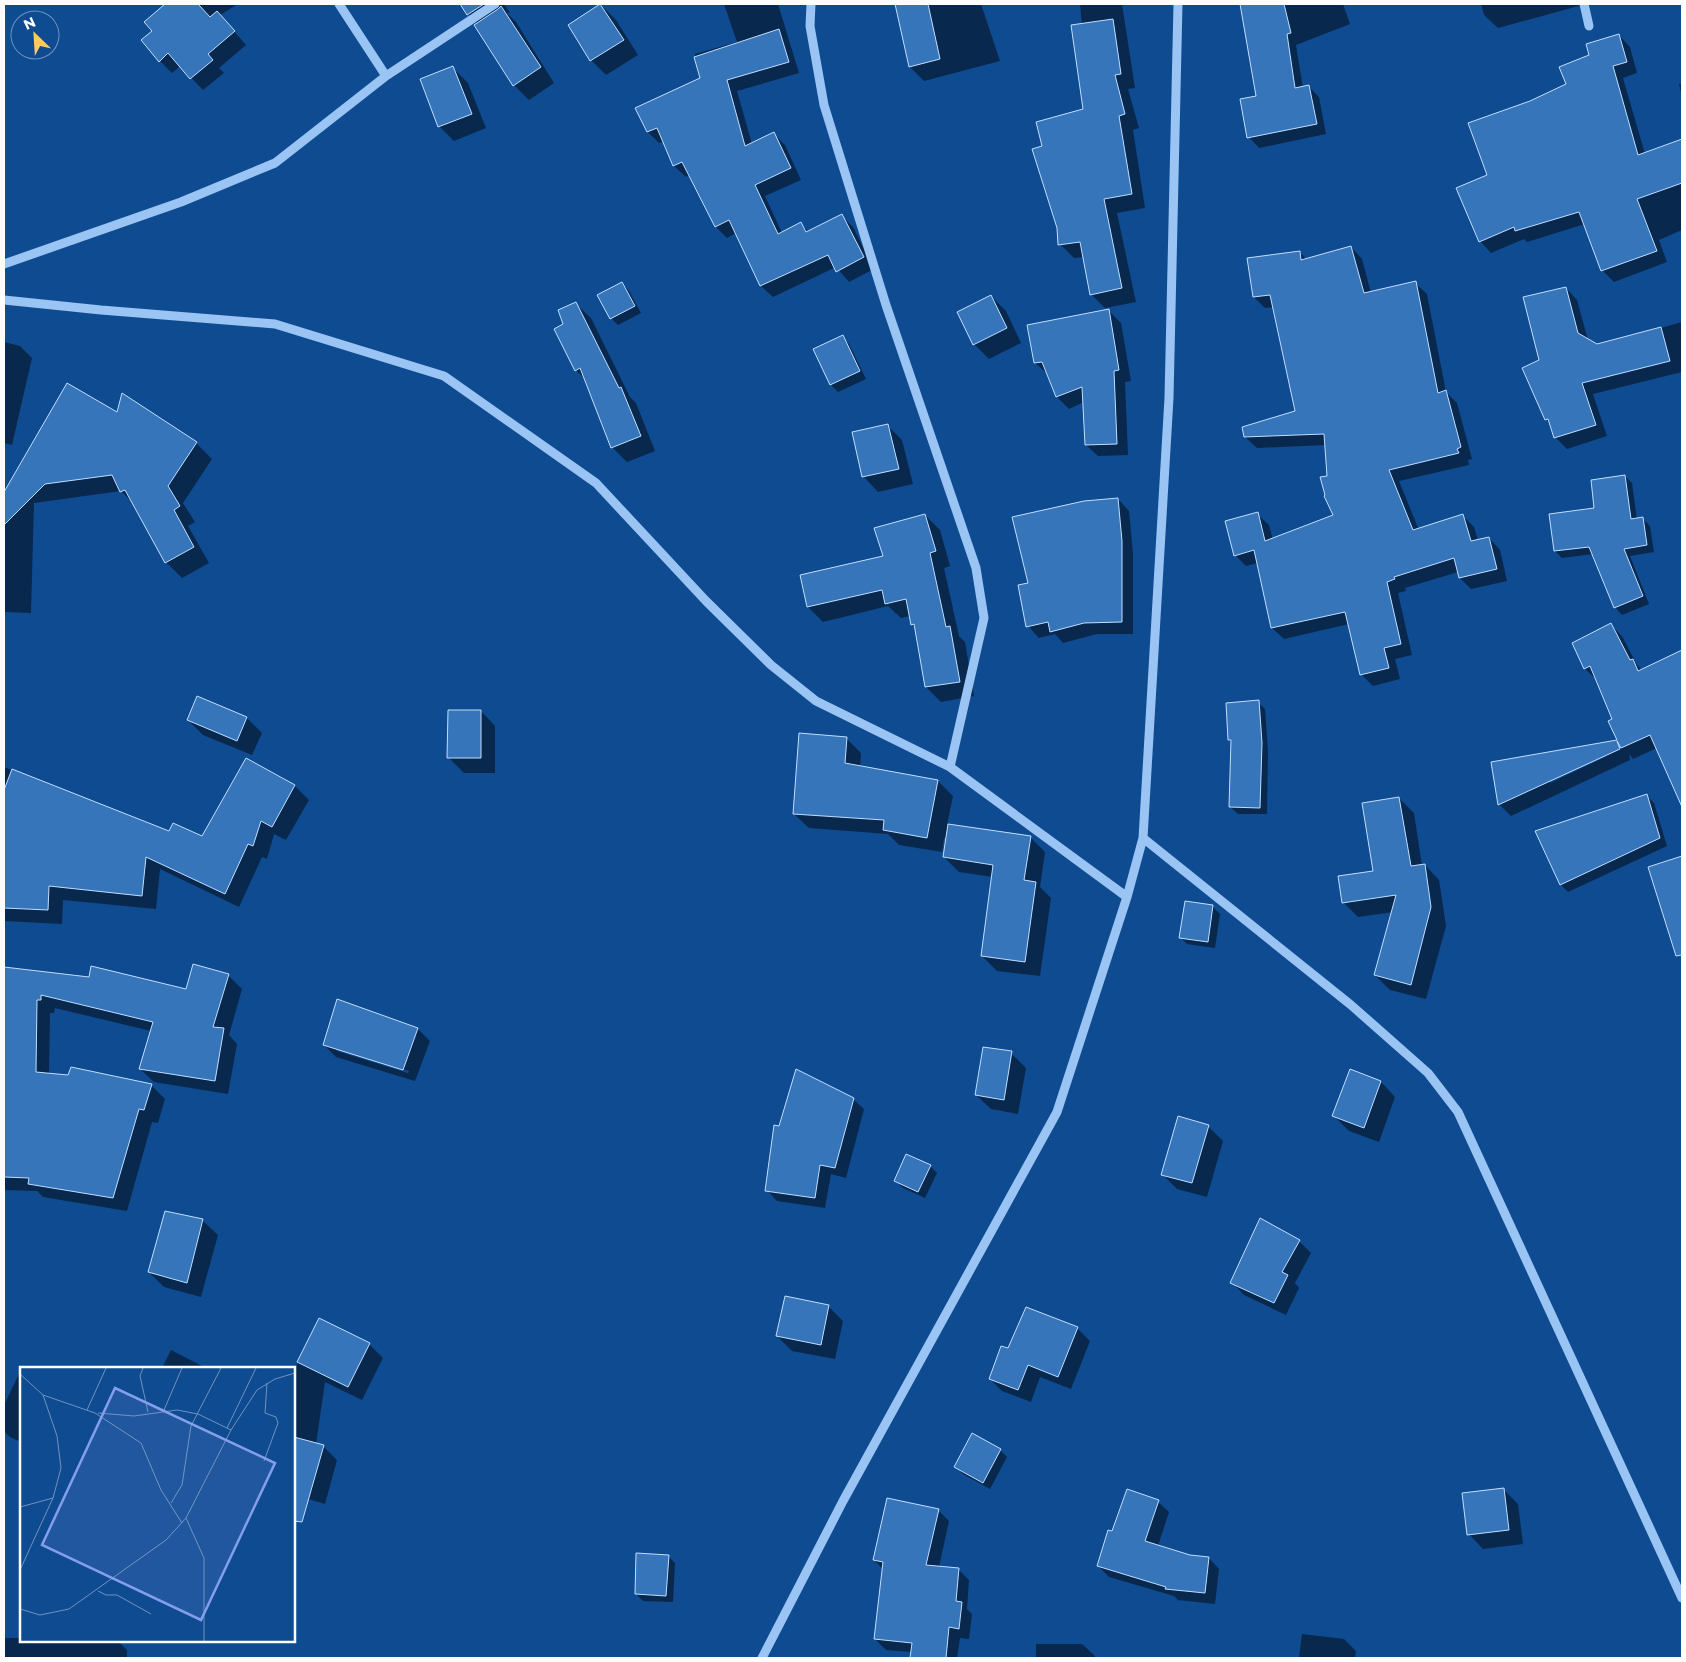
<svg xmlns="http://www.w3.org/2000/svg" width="1686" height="1662" font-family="Montserrat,sans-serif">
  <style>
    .shadow { fill: #0007; fill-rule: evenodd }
    .building { fill: #3775ba; stroke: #c1defe }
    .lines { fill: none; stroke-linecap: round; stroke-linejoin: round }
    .minor { stroke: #99c4f4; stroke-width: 9 }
    .inset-road { fill: none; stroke: #6f93bd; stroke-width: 1 }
    .view { fill: #839eea; fill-opacity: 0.15; stroke: #839eea; stroke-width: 2.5 }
    .inset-edge { fill: none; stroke: #fff; stroke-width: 2.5 }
  </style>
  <rect width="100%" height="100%" fill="#0f4b91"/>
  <path class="shadow" d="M162 4H238L220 15 246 45 219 68 224 73 203 90 180 66 172 73 160 61 153 32 164 6Z
    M462 4H504L510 13H507L516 22 554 83 529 100 514 85 478 24 468 14Z
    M724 4H778L799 73 737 91 752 144 774 134 785 145 801 180 765 196 782 233 801 224 809 232 842 216 853 227 874 269 849 282 836 267 773 297 761 286 736 233 727 238 716 227 690 175 686 177 674 166 664 141 659 143 648 132 701 79 695 54 737 42Z
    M896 4H981L1000 61 924 81 910 67Z
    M1080 4H1122L1135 88 1128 89 1139 128 1133 130 1145 208 1117 213 1136 302 1105 308 1091 294 1084 257 1074 258 1060 244 1044 147 1084 109 1082 25Z
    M1239 4H1343L1350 24 1296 45 1303 88 1309 87 1319 97 1326 134 1259 148 1249 137 1257 97 1242 12Z
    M1481 4H1582V5L1498 28 1484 15Z
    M601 5 616 20 638 55 606 75 591 60 569 25Z
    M1619 35 1630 47 1637 73 1623 78 1645 154 1682 140V230L1659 240 1667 262 1614 282 1602 270 1585 224 1527 242 1524 239 1491 253 1480 241 1488 176 1531 102 1568 85 1590 56Z
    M453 68 468 83 486 128 454 141 439 126Z
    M1682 83V97L1679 84Z
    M1351 247 1362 259 1371 293 1415 283 1427 294 1446 392 1457 403 1472 459 1468 460 1469 465 1399 481 1419 530 1463 516 1474 527 1478 541 1489 538 1500 550 1507 581 1471 589 1460 578 1458 572 1405 588 1406 591 1398 593 1412 655 1395 659 1400 679 1373 686 1361 674 1349 624 1284 639 1272 628 1258 563 1246 566 1235 555 1257 514 1269 525 1273 540 1334 515 1328 477 1326 445 1257 448 1245 437 1296 412 1274 307 1265 308 1254 297 1300 252 1307 260Z
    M622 283 629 291 641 313 618 325 611 318Z
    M1566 288 1577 300 1588 340 1597 346 1682 322V372L1593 394 1607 436 1567 449 1556 438 1551 425 1546 419 1541 361Z
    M991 296 1006 311 1021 343 989 359 974 344Z
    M576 304 591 318 630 397 636 403 655 451 627 462 612 447 586 380 576 370 565 325Z
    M1109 311 1121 323 1131 381 1125 382 1128 455 1098 456 1086 445 1084 402 1069 409 1057 397 1048 374 1035 363Z
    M842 336 849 344 866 379 838 392 831 385Z
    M4 342 20 346 32 358 12 445 4 443Z
    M123 395 196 443 212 459 183 503 195 522 188 526 209 563 182 578 166 562 135 505 121 491 34 503 31 613 4 612V494L19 467 118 414Z
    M887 425 902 440 913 484 878 492 864 477 853 433Z
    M1625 476 1632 483 1637 520 1643 519 1650 526 1654 552 1630 556 1649 604 1622 615 1615 607 1593 554 1562 558 1555 551 1596 509Z
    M1118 499 1129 511 1133 553V634H1097L1063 643 1055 634 1039 638 1028 626 1029 584Z
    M925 515 940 530 950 566 944 568 959 636 965 642 974 696 941 702 926 687 916 628 912 624 910 616 901 618 888 606 823 622 808 607 801 576 884 557Z
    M1611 625 1622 636 1637 665 1642 670 1682 651V777L1677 779 1657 748 1633 759 1629 754 1630 760 1511 816 1500 805 1493 763 1619 741 1613 720 1597 680 1585 669 1573 644ZM1601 756H1607L1550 783 1549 780Z
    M1258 702 1265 709 1268 751 1267 814H1238L1230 807 1232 743 1229 740Z
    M481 711 495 726V773H464L449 758Z
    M247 718 262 733 252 755 203 735 188 720Z
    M846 738 861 753 860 767 938 781 953 796 947 825 1030 837 1045 852 1040 887 1051 898 1040 976 997 971 982 956 993 877 959 872 944 857 947 839 944 838 942 852 899 845 888 834 809 828 794 814Z
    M247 759 295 786 309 800 286 840 274 834 267 859 262 857 239 907 160 869 156 909 63 900 62 924 4 921V767L170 833 202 838Z
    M1647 796 1654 803 1667 846 1568 892 1561 885Z
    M1399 798 1414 813 1422 866 1425 865 1439 880 1446 926 1426 999 1390 990 1375 975 1393 912 1358 917 1343 902 1374 872Z
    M1682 858V923L1675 925 1649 868Z
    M1213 907 1220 914 1215 948 1187 944 1180 937Z
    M4 968 187 991 228 975 242 989 229 1035 237 1044 228 1094 154 1082 140 1069 151 1031 55 1008 54 1013H50L49 1075 151 1085 165 1099 158 1123 152 1122 127 1211 43 1197 37 1191 4 1190Z
    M338 1001 418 1029 430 1041 415 1081 336 1057 324 1045ZM337 1048 409 1071 408 1073 337 1051Z
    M1011 1053 1026 1068 1018 1114 991 1109 976 1095Z
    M1351 1071 1381 1082 1395 1097 1379 1142 1349 1131 1334 1116Z
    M853 1099 864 1109 846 1178 831 1174 825 1208 777 1201 767 1190Z
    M1208 1126 1223 1141 1207 1197 1177 1189 1162 1174Z
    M930 1166 937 1173 925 1198 903 1188 896 1181Z
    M165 1212 203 1221 218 1235 201 1297 164 1287 149 1272Z
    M1299 1241 1311 1253 1295 1283 1299 1288 1286 1315 1244 1295 1232 1282Z
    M828 1306 843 1321 835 1359 792 1351 777 1336Z
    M320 1319 369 1344 383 1358 362 1400 325 1382 316 1444 323 1446 337 1460 325 1504 294 1495V1371Z
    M1077 1328 1090 1341 1071 1389 1040 1377 1031 1402 1002 1391 990 1379 1009 1350Z
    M171 1350 206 1368H162Z
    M21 1370V1442L10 1437 4 1431V1405Z
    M1000 1450 1007 1457 990 1489 963 1474 956 1467Z
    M1503 1489 1518 1504 1523 1544 1483 1549 1469 1534Z
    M1158 1502 1169 1512 1158 1546 1190 1556 1209 1558 1219 1569 1215 1604 1178 1600 1174 1596 1109 1577 1098 1566 1112 1533Z
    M938 1510 949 1521 939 1567 958 1569 969 1580 967 1609 972 1614 969 1639 960 1638 957 1658H911L912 1652 886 1650 875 1639 883 1569 874 1560Z
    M668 1556 675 1563 673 1602 643 1601 636 1594Z
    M1302 1634 1344 1639 1356 1651 1355 1658H1299Z
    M4 1638H21V1641H118L127 1650V1658H4Z
    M1036 1644H1082L1095 1656V1658H1036Z"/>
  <path class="building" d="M165 4H198L210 17 217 11 235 31 208 54 213 60 190 79 168 53 159 62 141 40 152 31 144 22Z
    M460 4H484L467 15Z
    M600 4 624 40 590 61 568 25Z
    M895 4H928L940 59 909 67Z
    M1240 4H1284L1291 33 1287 34 1295 88 1309 85 1317 124 1247 138 1240 99 1256 96Z
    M501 6 541 67 513 86 474 25 498 9Z
    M1113 19 1121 74 1115 75 1125 114 1119 116 1132 194 1104 199 1122 288 1090 295 1080 242 1058 245 1057 228 1032 149 1042 146 1036 122 1083 109 1071 25Z
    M779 29 789 62 727 80 745 146 774 132 791 168 755 185 778 234 801 222 806 232 842 214 864 257 836 272 828 255 760 286 729 220 715 227 682 162 673 166 657 128 647 132 635 108 700 78 694 57Z
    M1619 34 1627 62 1613 66 1638 155 1682 139V183L1637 199 1657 251 1601 271 1579 212 1515 231 1514 227 1479 242 1456 188 1487 175 1468 123 1530 101 1566 84 1559 67 1589 55 1586 44Z
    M453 66 472 114 438 127 420 79Z
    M1351 246 1364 293 1416 281 1438 393 1446 390 1461 447 1457 449 1459 453 1389 470 1413 530 1463 514 1471 541 1489 537 1497 569 1459 578 1454 558 1394 577 1395 579 1387 582 1401 644 1384 648 1389 668 1360 675 1345 612 1271 628 1254 550 1234 556 1225 521 1258 512 1265 541 1333 515 1324 496 1325 495 1320 477 1327 476 1324 434 1244 437 1242 427 1295 411 1270 295 1253 297 1247 258 1300 251 1301 260Z
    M622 282 635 306 610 319 597 295Z
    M1566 287 1578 333 1597 344 1661 327 1670 361 1582 383 1596 425 1554 438 1548 419 1545 420 1522 368 1539 360 1523 297Z
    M991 295 1007 328 973 345 957 312Z
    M576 302 619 388 621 387 641 436 611 448 580 368 575 371 554 329 563 324 558 310Z
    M1109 309 1119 370 1114 371 1117 444 1085 445 1082 387 1056 397 1042 362 1034 363 1027 325Z
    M843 335 860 371 830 385 813 349Z
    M67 383 117 412 122 393 197 442 168 486 180 506 174 510 194 547 165 563 125 490 120 492 112 475 45 484 4 525V492Z
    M888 424 899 469 862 477 852 432Z
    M1625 475 1631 519 1643 517 1647 545 1624 549 1643 596 1614 608 1589 547 1554 551 1549 514 1594 508 1591 480Z
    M1118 498 1122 541V622L1084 623 1050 632 1048 622 1026 627 1018 585 1028 583 1012 517 1084 501Z
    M925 514 936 551 930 553 946 627 950 626 960 682 925 687 914 624 911 625 906 599 885 604 882 590 807 607 800 575 883 556 874 528Z
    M1611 623 1630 660 1633 659 1638 671 1682 650V807L1650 735 1621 748 1617 741 1620 749 1498 805 1491 762 1617 740 1608 721 1612 719 1590 666 1584 669 1572 643Z
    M197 696 247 717 237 741 187 720Z
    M1259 700 1262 743 1260 808 1229 807 1231 740H1228L1226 703Z
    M448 710H481V758H447Z
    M799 733 847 737 845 763 938 780 927 838 883 830 884 820 793 814Z
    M246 758 295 785 272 827 261 821 253 846 248 844 225 894 146 857 142 896 49 886 48 910 4 908V790L12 769 169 831 173 823 202 836Z
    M1647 794 1660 838 1560 885 1535 831Z
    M1399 797 1411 866 1425 864 1431 907 1411 985 1374 975 1396 895 1342 903 1338 876 1373 871 1362 803Z
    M948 824 1031 836 1024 880 1036 882 1025 962 981 956 993 865 943 857Z
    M1682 856V955L1676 956 1648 867Z
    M1185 901 1213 905 1208 942 1179 938Z
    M193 964 229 974 213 1027 224 1028 215 1081 139 1069 153 1022 41 995V1000H37L36 1072 68 1075 71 1067 152 1084 144 1110 139 1109 113 1198 28 1184 29 1178 4 1177V967L89 977 91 966 186 989Z
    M337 999 418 1028 403 1070 323 1045Z
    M983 1047 1012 1051 1004 1100 975 1095Z
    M796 1069 854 1098 835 1168 820 1165 815 1198 765 1191 774 1125 779 1126Z
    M1350 1069 1381 1081 1364 1128 1332 1116Z
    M1178 1116 1209 1125 1192 1183 1161 1175Z
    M906 1154 931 1165 918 1192 894 1181Z
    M165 1211 203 1219 187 1283 148 1272Z
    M1260 1218 1300 1240 1282 1272 1288 1275 1274 1303 1230 1283Z
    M785 1296 829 1305 821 1345 776 1336Z
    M1026 1307 1078 1327 1058 1377 1028 1365 1018 1390 989 1379 1001 1346 1008 1348Z
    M319 1318 370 1343 348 1387 297 1362Z
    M972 1433 1001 1449 983 1483 954 1467Z
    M294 1437 324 1445 302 1522 294 1521Z
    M1504 1488 1509 1530 1467 1535 1462 1493Z
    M1127 1489 1159 1500 1145 1541 1190 1555 1209 1557 1205 1593 1165 1589 1166 1587 1097 1566 1108 1530 1112 1531Z
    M887 1498 939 1509 926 1565 959 1568 956 1601 962 1602 959 1629 949 1627 946 1658H910L912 1643 874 1639 883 1562 873 1560Z
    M636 1553 669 1555 666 1596 635 1594Z"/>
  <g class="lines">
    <path class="minor" d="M339 4 386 76
      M811 4 810 26 824 105 886 305 976 568 984 618 950 767
      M1584 4 1589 26
      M4 264 181 202 275 163 386 76 495 4
      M4 300 101 310 275 324 444 376 596 483 706 601 771 665 816 701 950 767 1127 897
      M1143 838 1351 1005 1428 1073 1458 1112 1682 1598
      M762 1658 843 1501 1057 1112 1127 897 1143 838 1169 398 1178 4"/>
  </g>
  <g transform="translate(20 1367)">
    <rect width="275" height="275" fill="#0f4b91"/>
    <path class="inset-road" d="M123 1 120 9 128 45M0 7 23 28 37 69 41 101 33 131 0 203M23 28 75 46 121 76 141 123 162 156M67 43 86 1M144 43 162 1M78 46 114 49 157 43 178 47 211 63M207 61 236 1M244 94 258 56 256 50 245 46 247 16M151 136 162 118 171 59 201 1M0 140 33 131M166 151 184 191V274M78 224 86 228H97L131 247M0 242 20 248 49 242 146 173 166 151 211 63 237 23 255 12 275 6"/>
    <path class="view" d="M95 21 255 96 181 253 22 178Z"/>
    <rect width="275" height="275" class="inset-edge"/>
  </g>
  <rect width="1686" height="1662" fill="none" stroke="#ffffff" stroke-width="10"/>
  <g transform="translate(35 35) rotate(335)"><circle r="24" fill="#0f4b91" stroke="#6f93bd"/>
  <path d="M0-4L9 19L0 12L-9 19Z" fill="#ffcc5c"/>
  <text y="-8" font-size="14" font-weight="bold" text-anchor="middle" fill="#ffffff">N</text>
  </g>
</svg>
